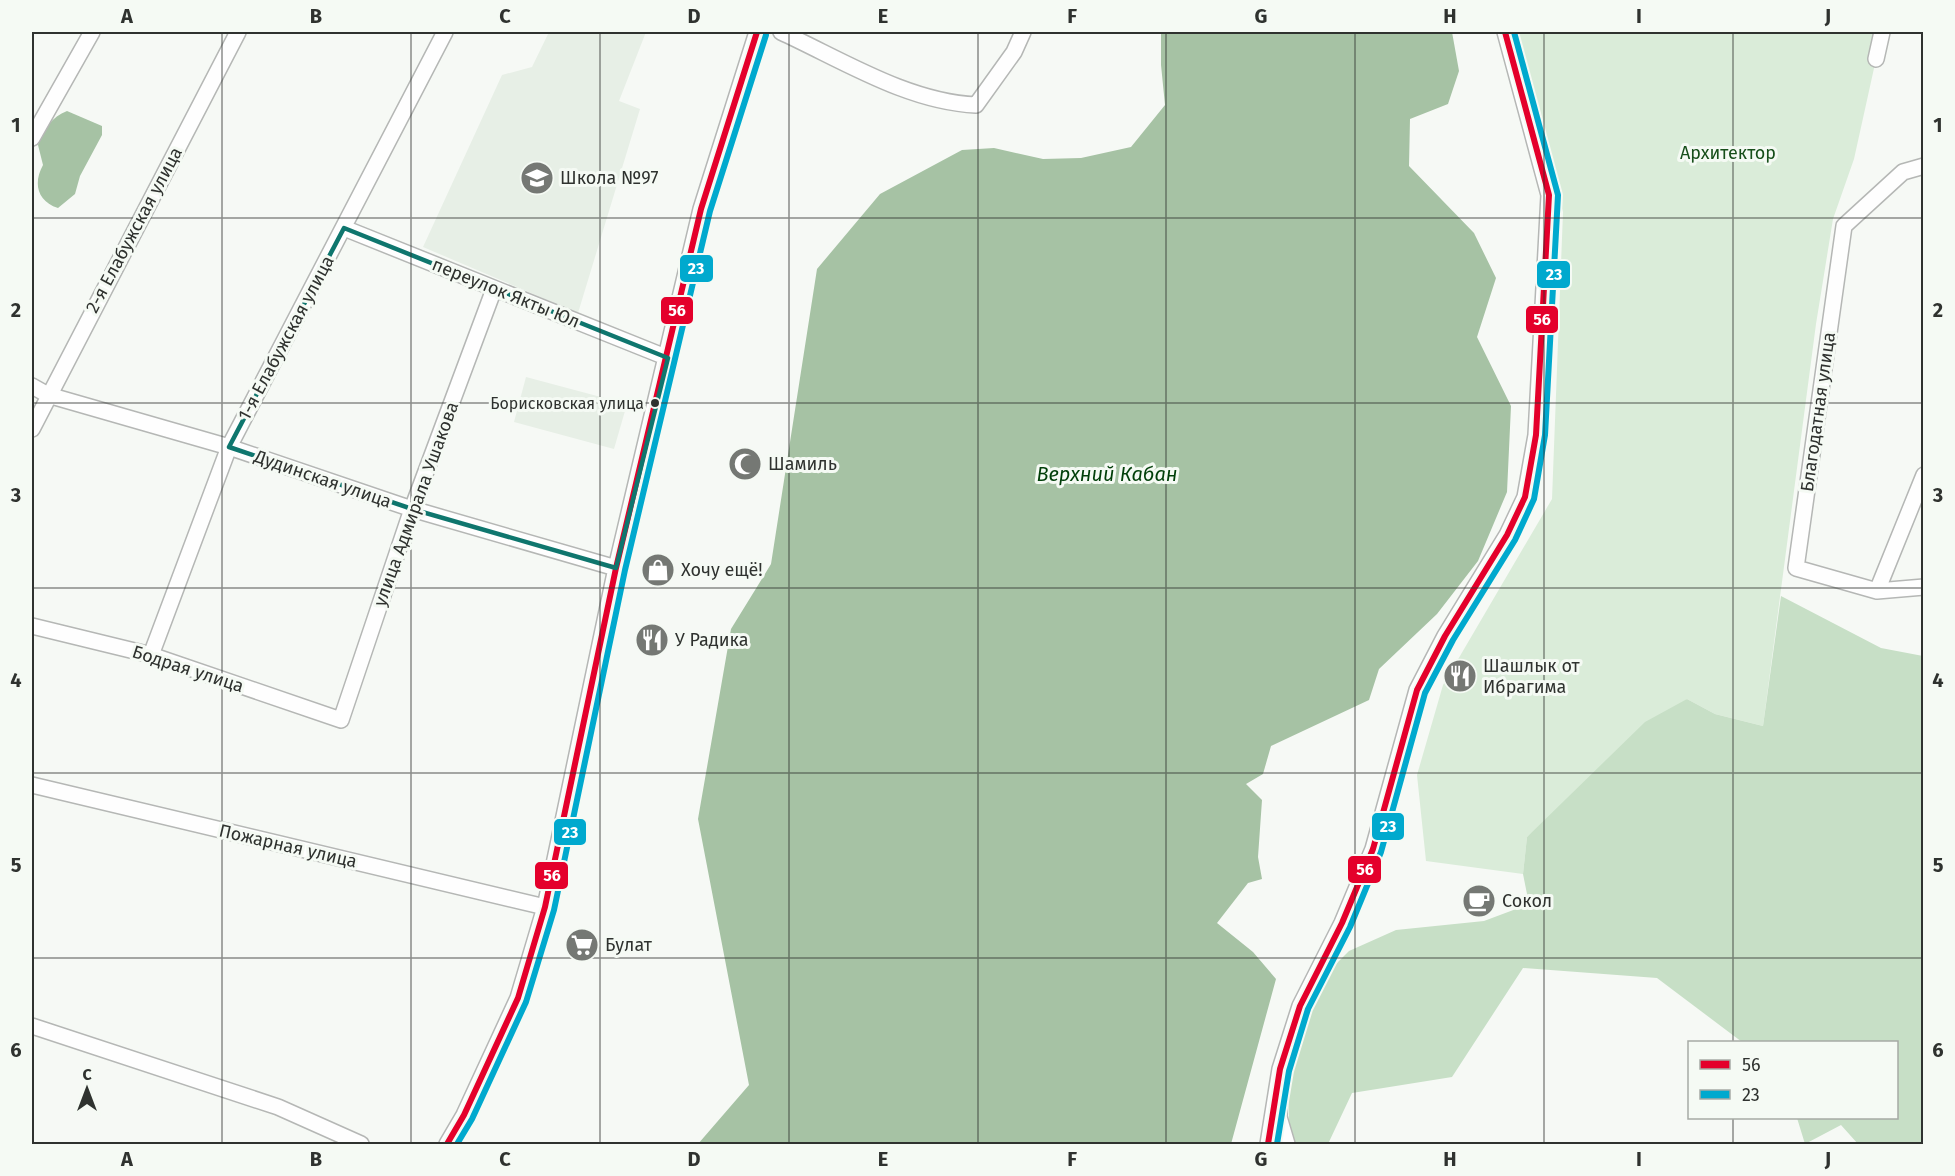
<svg xmlns="http://www.w3.org/2000/svg" width="1955" height="1176" font-family="'Fira Sans',sans-serif">
  <style>
    .built { fill: #e7efe6 }
    .green { fill: #daecd9 }
    .forest { fill: #c7dfc6 }
    .water { fill: #a6c2a4 }
    .lines { fill: none; stroke-linecap: round; stroke-linejoin: round }
    .minor-casing { stroke: #b5b7b5; stroke-width: 18 }
    .minor { stroke: #fefefe; stroke-width: 15 }
    .bus-1-casing { stroke: #f5faf4; stroke-width: 10 }
    .bus-2-casing { stroke: #f5faf4; stroke-width: 10 }
    .bus-1 { stroke: #e4002b; stroke-width: 6 }
    .bus-2 { stroke: #00a9ce; stroke-width: 6 }
    .marked { fill: none; stroke: #0f766e; stroke-width: 4.5; stroke-linejoin: round }
    .grid { fill: none; stroke: #2f322f; stroke-width: 1.5; stroke-opacity: 0.55 }
    .bus-dot { fill: #2f322f; stroke: #f5faf4; stroke-width: 2 }
    .labels { text-anchor: middle; stroke-width: 6; stroke-linejoin: round; paint-order: stroke }
    .bus-label { font-size: 16px; fill: #2f322f; stroke: #f5faf4; text-anchor: end }
    .park-label { font-size: 18px; fill: #174f1a; stroke: #f5faf4 }
    .poi-label { font-size: 18px; fill: #2f322f; stroke: #f5faf4; text-anchor: start }
    .street-label { font-size: 18px; fill: #2f322f; stroke: #f5faf4 }
    .water-label { font-size: 20px; font-style: italic; fill: #013f09; stroke: #f5faf4 }
    .line-badge { stroke: #f5faf4; stroke-width: 2 }
    .badge-label { font-size: 16px; text-anchor: middle; font-weight: bold; fill: #fff }
    .neatline { fill: none; stroke: #2f322f; stroke-width: 2 }
    .grid-label { font-size: 20px; text-anchor: middle; font-weight: bold; fill: #2f322f }
  </style>
  <rect width="100%" height="100%" fill="#f6f9f5"/>
  <path class="built" d="M549 32H646L619 101 640 109 578 313 423 247 502 75 532 67Z
    M526 377 627 404 614 449 514 422Z"/>
  <path class="green" d="M1516 32H1882L1854 159 1833 219 1816 324 1763 726 1715 714 1687 699 1527 837 1523 874 1426 861 1417 775 1443 685 1552 499 1563 212Z"/>
  <path class="forest" d="M1781 596 1881 648 1923 656V1144H1858L1841 1125 1805 1144 1797 1118H1896V1042H1742L1657 978 1523 968 1452 1077 1352 1093 1328 1144H1294L1289 1120 1287 1069 1309 1010 1328 972 1349 951 1396 930 1484 921 1529 904 1523 874 1527 837 1645 722 1687 699 1715 714 1763 726Z"/>
  <path class="water" d="M1161 32H1452L1459 71 1448 104 1410 119 1409 166 1474 233 1496 278 1477 337 1511 406 1507 492 1478 561 1437 614 1379 669 1369 700 1271 746 1263 774 1246 784 1262 800 1258 857 1262 879 1248 883 1217 923 1253 952 1276 979 1231 1144H698L749 1085 698 819 731 629 771 564 817 269 880 194 962 150 994 148 1043 159 1081 158 1131 147 1165 105 1161 65Z
    M67 111 102 126V135L80 176 75 194 58 208C37 201 33 183 43 165L38 145C43 129 52 117 67 111Z"/>
  <g class="lines">
    <defs>
      <path id="minor" d="M781 32C842 60 908 102 976 105L1014 52 1023 32
        M1876 59 1882 32
        M32 138 92 32
        M1924 166 1903 172 1844 226 1796 568 1877 591 1924 587
        M344 228 668 358
        M32 386 48 395 229 447 412 509 616 568
        M32 429 238 32
        M1877 591 1924 475
        M32 626 151 655 341 720 412 509 494 289
        M151 655 229 447 445 32
        M32 785 545 907
        M32 1026 278 1107 361 1144
        M1279 1108V1117L1287 1144
        M447 1144 464 1115 518 998 545 907 616 568 701 209 757 32
        M1268 1144 1280 1069 1300 1006 1342 923 1373 849 1417 690 1445 636 1507 535 1525 497 1536 435 1549 195 1505 32"/>
    </defs>
    <use href="#minor" class="minor-casing"/>
    <use href="#minor" class="minor"/>
    <defs>
      <path id="bus-1" d="M447 1144 464 1115 518 998 545 907 616 568 701 209 757 32
        M1268 1144 1280 1069 1300 1006 1342 923 1373 849 1417 690 1445 636 1507 535 1525 497 1536 435 1549 195 1505 32"/>
      <path id="bus-2" d="M457 1144 472 1119 526 1002 554 910 625 570 710 211 766 35
        M1277 1144 1289 1071 1308 1009 1350 927 1381 852 1425 693 1453 640 1515 540 1534 499 1545 435 1558 195 1514 32"/>
    </defs>
    <use href="#bus-1" class="bus-1-casing"/>
    <use href="#bus-2" class="bus-2-casing"/>
    <use href="#bus-1" class="bus-1"/>
    <use href="#bus-2" class="bus-2"/>
  </g>
  <path class="marked" d="M344 228 668 358 616 568 412 509 229 447Z"/>
  <path class="grid" d="M222 32V1144M411 32V1144M600 32V1144M789 32V1144M978 32V1144M1166 32V1144M1355 32V1144M1544 32V1144M1733 32V1042M32 218H1924M32 403H1924M32 588H1924M32 773H1924M32 958H1924M1733 1118V1144"/>
  <defs>
    <symbol id="school-disc" viewBox="-11 -11 22 22"><circle r="9.5" fill="#757874" stroke="#f5faf4"/><path d="M0-5L7-2L0 1L-7-2ZM-4 1L0 2.5L4 1V4Q0 6-4 4Z" fill="#fff"/></symbol>
    <symbol id="mosque-disc" viewBox="-11 -11 22 22"><circle r="9.5" fill="#757874" stroke="#f5faf4"/><path d="M3.5-4.9A6 6 0 1 0 3.5 4.9A5 5 0 1 1 3.5-4.9Z" fill="#fff"/></symbol>
    <symbol id="shop-disc" viewBox="-11 -11 22 22"><circle r="9.5" fill="#757874" stroke="#f5faf4"/><path d="M-5-2.5h2.3a2.7 3.5 0 0 1 5.4 0H5L5.5 6h-11ZM-1.5-2.5h3a1.5 2.3 0 0 0-3 0Z" fill="#fff"/></symbol>
    <symbol id="restaurant-disc" viewBox="-11 -11 22 22"><circle r="9.5" fill="#757874" stroke="#f5faf4"/><path d="M-5-6h1v4h1v-4h1v4h1v-4h1v5L-1.5 .5V6h-2V.5L-5-1ZM5-6V6H3V1.5H1.5Q1.5-4 5-6Z" fill="#fff"/></symbol>
    <symbol id="cafe-disc" viewBox="-11 -11 22 22"><circle r="9.5" fill="#757874" stroke="#f5faf4"/><path d="M-5.5-4.5H6V0H3Q3 3.5 0 3.5H-2.5Q-5.5 3.5-5.5 0ZM3-3.2v2h1.7v-2ZM-6 4.5H4V6H-6Z" fill="#fff"/></symbol>
    <symbol id="supermarket-disc" viewBox="-11 -11 22 22"><circle r="9.5" fill="#757874" stroke="#f5faf4"/><path d="M-6-5.5h2.5l.6 2H6L4.5 2H-2.5L-4.4-4H-6ZM-1.5 3.2a1.3 1.3 0 1 0 .1 0ZM3 3.2a1.3 1.3 0 1 0 .1 0Z" fill="#fff"/></symbol>
  </defs>
  <g fill-rule="evenodd">
    <use href="#school-disc" x="518" y="159" width="38" height="38"/>
    <use href="#mosque-disc" x="726" y="445" width="38" height="38"/>
    <use href="#shop-disc" x="639" y="551" width="38" height="38"/>
    <use href="#restaurant-disc" x="633" y="621" width="38" height="38"/>
    <use href="#restaurant-disc" x="1441" y="657" width="38" height="38"/>
    <use href="#cafe-disc" x="1460" y="882" width="38" height="38"/>
    <use href="#supermarket-disc" x="563" y="926" width="38" height="38"/>
  </g>
  <circle class="bus-dot" cx="655" cy="403" r="5"/>
  <g class="labels">
    <g class="bus-label">
      <text x="644" y="409">Борисковская улица</text>
    </g>
    <g class="park-label">
      <text x="1728" y="159">Архитектор</text>
    </g>
    <g class="poi-label">
      <text x="560" y="184">Школа №97</text>
      <text x="768" y="470">Шамиль</text>
      <text x="681" y="576">Хочу ещё!</text>
      <text x="675" y="646">У Радика</text>
      <text x="1483" y="672">Шашлык от<tspan x="1483" dy="21">Ибрагима</tspan></text>
      <text x="1502" y="907">Сокол</text>
      <text x="605" y="951">Булат</text>
    </g>
    <g class="street-label">
      <text transform="translate(134 230) rotate(-62)" y="6">2-я Елабужская улица</text>
      <text transform="translate(506 293) rotate(22)" y="6">переулок Якты Юл</text>
      <text transform="translate(286 338) rotate(-62)" y="6">1-я Елабужская улица</text>
      <text transform="translate(1818 412) rotate(-82)" y="6">Благодатная улица</text>
      <text transform="translate(323 479) rotate(19)" y="6">Дудинская улица</text>
      <text transform="translate(416 504) rotate(-70)" y="6">улица Адмирала Ушакова</text>
      <text transform="translate(188 669) rotate(18)" y="6">Бодрая улица</text>
      <text transform="translate(288 846) rotate(13)" y="6">Пожарная улица</text>
    </g>
    <g class="water-label">
      <text x="1107" y="481">Верхний Кабан</text>
    </g>
  </g>
  <g class="line-badge">
    <rect x="679" y="254" width="35" height="29" rx="6" fill="#00a9ce"/>
    <rect x="1536" y="260" width="35" height="29" rx="6" fill="#00a9ce"/>
    <rect x="660" y="296" width="34" height="29" rx="6" fill="#e4002b"/>
    <rect x="1525" y="305" width="34" height="29" rx="6" fill="#e4002b"/>
    <rect x="1371" y="812" width="34" height="29" rx="6" fill="#00a9ce"/>
    <rect x="553" y="818" width="34" height="28" rx="6" fill="#00a9ce"/>
    <rect x="1347" y="855" width="35" height="29" rx="6" fill="#e4002b"/>
    <rect x="534" y="861" width="35" height="29" rx="6" fill="#e4002b"/>
  </g>
  <g class="badge-label">
    <text x="696" y="274">23</text>
    <text x="1554" y="280">23</text>
    <text x="677" y="316">56</text>
    <text x="1542" y="325">56</text>
    <text x="1388" y="832">23</text>
    <text x="570" y="838">23</text>
    <text x="1365" y="875">56</text>
    <text x="552" y="881">56</text>
  </g>
  <rect width="1955" height="1176" fill="none" stroke="#f5faf4" stroke-width="66"/>
  <rect x="1688" y="1041" width="210" height="78" fill="#f5faf4" stroke="#a6aaa5" stroke-width="1.5"/>
  <rect x="1700" y="1060" width="30" height="9" fill="#e4002b" stroke="#a6aaa5" stroke-width="1.5"/>
  <text x="1742" y="1071" font-size="18" fill="#2f322f">56</text>
  <rect x="1700" y="1090" width="30" height="9" fill="#00a9ce" stroke="#a6aaa5" stroke-width="1.5"/>
  <text x="1742" y="1101" font-size="18" fill="#2f322f">23</text>
  <g transform="translate(87 1089)" stroke="#f5faf4" stroke-width="4.5" paint-order="stroke">
  <path d="M0-4.5L10 22L0 15L-10 22Z" fill="#2f322f"/>
  <text y="-9" font-size="16" font-weight="bold" text-anchor="middle" fill="#2f322f">С</text>
  </g>
  <rect x="33" y="33" width="1889" height="1110" class="neatline"/>
  <g class="grid-label">
    <text x="127" y="23">A</text>
    <text x="316" y="23">B</text>
    <text x="505" y="23">C</text>
    <text x="694" y="23">D</text>
    <text x="883" y="23">E</text>
    <text x="1072" y="23">F</text>
    <text x="1261" y="23">G</text>
    <text x="1450" y="23">H</text>
    <text x="1639" y="23">I</text>
    <text x="1828" y="23">J</text>
    <text x="16" y="132">1</text>
    <text x="1938" y="132">1</text>
    <text x="16" y="317">2</text>
    <text x="1938" y="317">2</text>
    <text x="16" y="502">3</text>
    <text x="1938" y="502">3</text>
    <text x="16" y="687">4</text>
    <text x="1938" y="687">4</text>
    <text x="16" y="872">5</text>
    <text x="1938" y="872">5</text>
    <text x="16" y="1057">6</text>
    <text x="1938" y="1057">6</text>
    <text x="127" y="1166">A</text>
    <text x="316" y="1166">B</text>
    <text x="505" y="1166">C</text>
    <text x="694" y="1166">D</text>
    <text x="883" y="1166">E</text>
    <text x="1072" y="1166">F</text>
    <text x="1261" y="1166">G</text>
    <text x="1450" y="1166">H</text>
    <text x="1639" y="1166">I</text>
    <text x="1828" y="1166">J</text>
  </g>
</svg>
